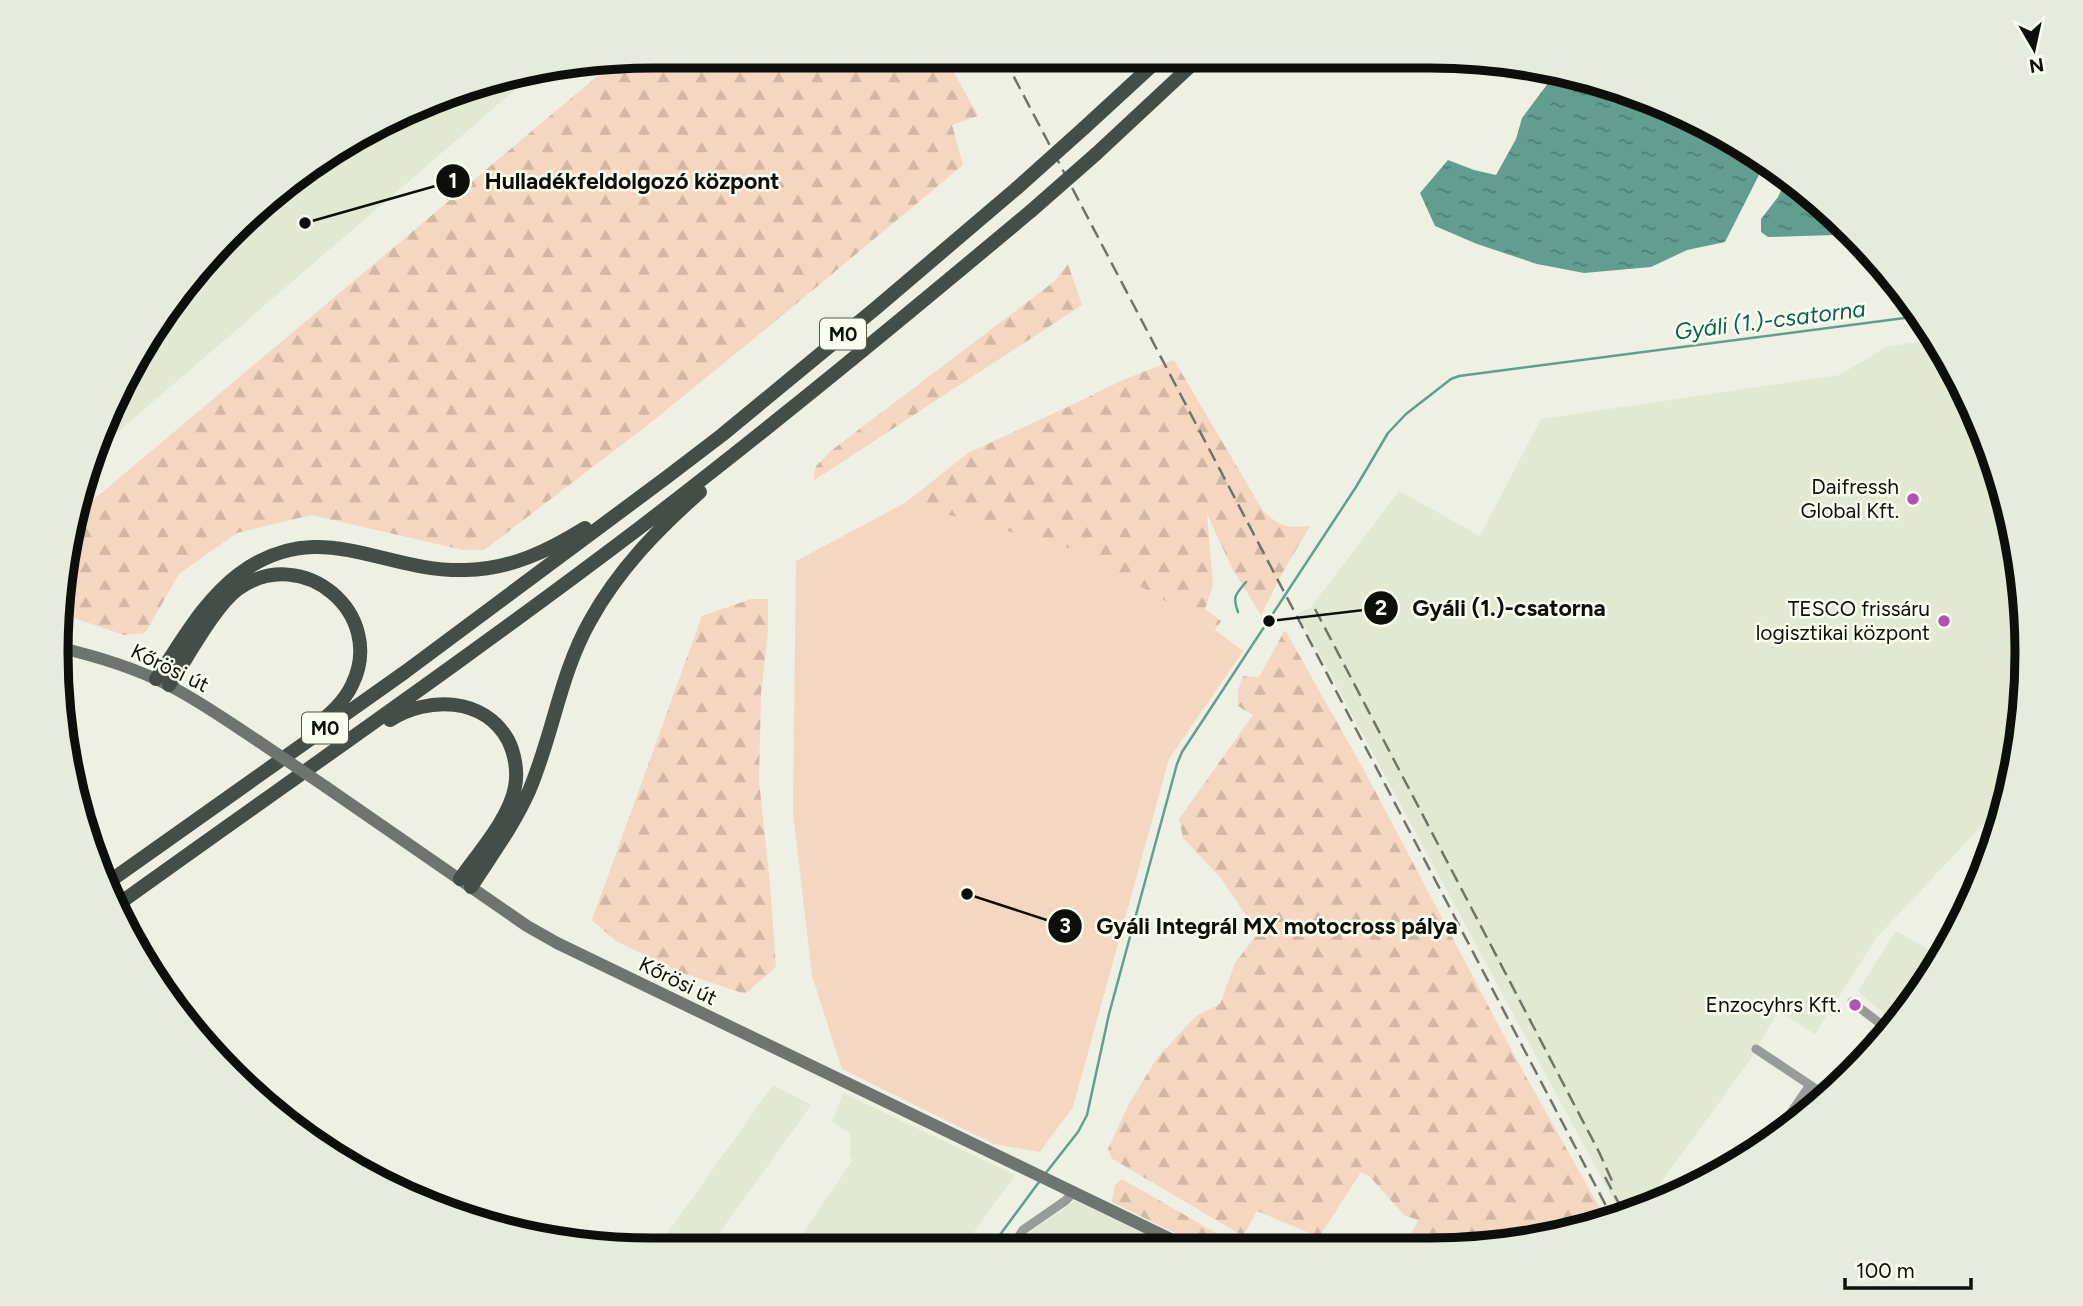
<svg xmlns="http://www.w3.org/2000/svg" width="2083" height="1306" font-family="Figtree,sans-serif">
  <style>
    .built { fill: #e3e8d2 }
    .forest { fill: url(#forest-firs) }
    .park { fill: #f5d7c1 }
    .water { fill: url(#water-ripples) }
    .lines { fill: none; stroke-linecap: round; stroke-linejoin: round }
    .stream { stroke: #629e90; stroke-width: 2.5 }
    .minor { stroke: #979c98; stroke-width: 9 }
    .secondary { stroke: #6e756f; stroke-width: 12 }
    .trunk { stroke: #454e46; stroke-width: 14 }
    .rail { stroke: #71736a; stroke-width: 2.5; stroke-dasharray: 14 7; stroke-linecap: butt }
    .secondary-bridge { stroke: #6e756f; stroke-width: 12 }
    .trunk-bridge { stroke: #454e46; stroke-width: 14 }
    .poi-dot { fill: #b34fb6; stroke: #fafeef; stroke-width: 2.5 }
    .labels { text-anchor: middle; stroke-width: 5; stroke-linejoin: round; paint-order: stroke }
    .shield { fill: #fafeef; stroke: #55574f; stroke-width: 2 }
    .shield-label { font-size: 19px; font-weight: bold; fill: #0e0f0a }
    .poi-label { font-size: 21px; fill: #0e0f0a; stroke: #fafeef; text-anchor: end }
    .street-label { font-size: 21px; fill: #0e0f0a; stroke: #fafeef }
    .water-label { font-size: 23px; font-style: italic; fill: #0a5f52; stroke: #fafeef }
    .rim { fill: none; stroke: #0e0f0a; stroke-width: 9 }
    .leader { fill: none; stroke: #0e0f0a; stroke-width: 2.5 }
    .callout-dot { fill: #0e0f0a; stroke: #fafeef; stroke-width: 2.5 }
    .mark-label { font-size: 21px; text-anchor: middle; font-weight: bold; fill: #fff }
    .callout-label { font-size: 23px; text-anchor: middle; font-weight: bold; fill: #0e0f0a; stroke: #fafeef; stroke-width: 5; stroke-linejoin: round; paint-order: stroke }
  </style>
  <defs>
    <pattern id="forest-firs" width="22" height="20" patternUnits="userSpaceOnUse" patternTransform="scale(1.75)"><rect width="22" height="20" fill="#f5d7c1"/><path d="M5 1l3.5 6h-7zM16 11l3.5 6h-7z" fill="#d1b7a4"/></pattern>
    <pattern id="water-ripples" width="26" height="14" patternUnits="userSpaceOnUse" patternTransform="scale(1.75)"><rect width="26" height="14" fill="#629e90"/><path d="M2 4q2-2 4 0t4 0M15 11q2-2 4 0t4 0" fill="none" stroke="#4f7f74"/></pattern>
  </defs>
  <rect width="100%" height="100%" fill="#edf0e2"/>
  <path class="built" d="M531 76 91 455 180 289 321 157 461 88Z
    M1936 339 1947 355 1995 461 2022 575 2026 692 2007 808 2000 824 1989 818 1877 937 1815 1034 1778 1011 1750 1060 1643 1207 1622 1216 1298 614 1311 607 1399 491 1480 536 1541 419 1840 375 1886 347Z
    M1896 931 1941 957 1903 1017 1896 1024 1862 995 1859 989Z
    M773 1085 811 1105 710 1246 659 1245Z
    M843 1093 1015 1175 963 1247 794 1246 853 1160 850 1157 851 1134 832 1122Z
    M1075 1201 1174 1247H1020L1032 1231Z"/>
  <path class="forest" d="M653 56 946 58 978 116 952 125 963 165 772 324 649 424 484 550H463L311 515 237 533 179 574 145 633 124 635 62 614 80 511 613 63Z
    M1068 264 1082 305 813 481 816 466 832 450 1055 281Z
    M1174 360 1263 511C1282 527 1285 528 1310 526L1280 577 1261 615 1233 570 1207 514 1213 585 1205 609 1221 621 1215 630 1079 551 905 503 968 453 1072 405 1125 379Z
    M751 599H768V631L761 693 759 781 770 884 776 967 745 994 680 972 616 941 592 920 702 616Z
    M1285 630 1365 772 1519 1064 1607 1221 1585 1230 1469 1249 1402 1248 1419 1220 1405 1216 1370 1177 1361 1172 1319 1237 1257 1211 1243 1236 1111 1158 1108 1149 1129 1104 1157 1058 1197 1015 1220 1004 1235 963 1258 933 1220 877 1183 838 1179 819 1253 715 1238 706V690L1243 676 1259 677Z
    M1122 1179 1230 1241 1224 1248H1213L1205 1240 1183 1237 1112 1202 1115 1185Z"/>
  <path class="park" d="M905 503 1079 551 1215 630 1243 651 1169 759 1073 1107 1040 1152 994 1144 842 1069 812 976 793 812 796 561Z"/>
  <path class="water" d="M1555 74 1658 101 1766 164 1760 173 1725 242 1687 250 1651 267 1584 273 1537 264 1477 244 1435 226 1420 193 1448 160 1474 170 1496 175 1516 139 1522 118Z
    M1788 176 1794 180 1849 231 1835 235 1768 237 1761 232V219L1778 197Z"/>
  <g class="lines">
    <path class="stream" d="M1238 612C1232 596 1236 594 1246 582
      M1045 1174 1078 1132 1087 1115 1109 1014 1177 764 1182 752 1356 487 1388 433 1406 414 1451 379 1459 376 1920 316
      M991 1247 1039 1182"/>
    <path class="minor" d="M1852 1002 1890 1031
      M1756 1049 1828 1097
      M1777 1133 1810 1085
      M1012 1247 1023 1230 1065 1201 1074 1192"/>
    <path class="secondary" d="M57 647C96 656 134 667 170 686 201 702 229 722 258 741
      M326 787 527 926 557 943 1189 1248"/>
    <path class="trunk" d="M1084 128 1159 59
      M1096 154 1198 59
      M156 679C181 643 203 601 239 574 320 514 382 573 466 570 511 569 548 551 585 528
      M169 685C187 659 214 607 238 589 303 543 387 614 352 685 344 702 330 714 316 725
      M390 720C428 696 484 697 508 740 515 754 518 772 515 787 509 819 478 853 460 879
      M110 881 405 672 667 477 722 435 876 308 1017 188
      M471 887C491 856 514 825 529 791 553 735 560 674 590 621 618 570 657 530 700 492
      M120 903C294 778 471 656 642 526 775 424 903 318 1031 211"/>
    <path class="rail" d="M1004 58 1613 1219
      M1315 609 1599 1152 1613 1183
      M1605 1177 1625 1215"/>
    <path class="secondary-bridge" d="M258 741 326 787"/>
    <path class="trunk-bridge" d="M1017 188 1084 128
      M1031 211 1096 154"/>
  </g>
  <g class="poi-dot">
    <circle cx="1913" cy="499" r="7"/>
    <circle cx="1944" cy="621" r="7"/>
    <circle cx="1855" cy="1005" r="7"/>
  </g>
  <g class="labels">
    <g class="shield">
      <rect x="820" y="318.5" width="46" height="31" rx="5"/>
      <rect x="302" y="712.5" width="46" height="31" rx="5"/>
    </g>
    <g class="shield-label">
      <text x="843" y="341">M0</text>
      <text x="325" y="735">M0</text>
    </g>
    <g class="poi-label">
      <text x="1899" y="494">Daifressh<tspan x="1899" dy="24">Global Kft.</tspan></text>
      <text x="1930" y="616">TESCO frissáru<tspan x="1930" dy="24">logisztikai központ</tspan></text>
      <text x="1841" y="1012">Enzocyhrs Kft.</text>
    </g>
    <g class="street-label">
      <text transform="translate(170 668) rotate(26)" y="7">Kőrösi út</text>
      <text transform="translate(678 981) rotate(26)" y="7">Kőrösi út</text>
    </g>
    <g class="water-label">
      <text transform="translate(1770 320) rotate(-7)" y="8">Gyáli (1.)-csatorna</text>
    </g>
  </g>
  <path d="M0 0H2083V1306H0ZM653 68H1430A585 585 0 0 1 2015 653V653A585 585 0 0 1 1430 1238H653A585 585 0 0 1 68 653V653A585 585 0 0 1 653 68Z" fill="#e7ebdd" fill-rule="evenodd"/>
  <path class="rim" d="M653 68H1430A585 585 0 0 1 2015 653V653A585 585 0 0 1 1430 1238H653A585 585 0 0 1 68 653V653A585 585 0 0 1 653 68Z"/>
  <path class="leader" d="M305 223L453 181M1269 621L1381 608M967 894L1065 926"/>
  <g class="callout-dot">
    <circle cx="305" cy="223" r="7"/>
    <circle cx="1269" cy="621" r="7"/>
    <circle cx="967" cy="894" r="7"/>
    <circle cx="453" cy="181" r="18"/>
    <circle cx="1381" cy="608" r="18"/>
    <circle cx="1065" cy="926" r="18"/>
  </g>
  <g class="mark-label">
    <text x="453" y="188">1</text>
    <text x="1381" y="615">2</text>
    <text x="1065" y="933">3</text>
  </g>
  <g class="callout-label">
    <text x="632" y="189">Hulladékfeldolgozó központ</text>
    <text x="1509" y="616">Gyáli (1.)-csatorna</text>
    <text x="1277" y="934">Gyáli Integrál MX motocross pálya</text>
  </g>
  <g transform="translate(2034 49) rotate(171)" stroke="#fafeef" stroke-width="5" paint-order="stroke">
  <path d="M0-5L12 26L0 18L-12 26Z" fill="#0e0f0a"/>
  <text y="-10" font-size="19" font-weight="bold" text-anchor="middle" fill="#0e0f0a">N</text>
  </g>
  <path d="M1845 1278v10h126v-10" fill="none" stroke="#0e0f0a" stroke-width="3.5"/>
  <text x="1856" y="1278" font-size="21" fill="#0e0f0a" stroke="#fafeef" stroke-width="5" paint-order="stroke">100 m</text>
</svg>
